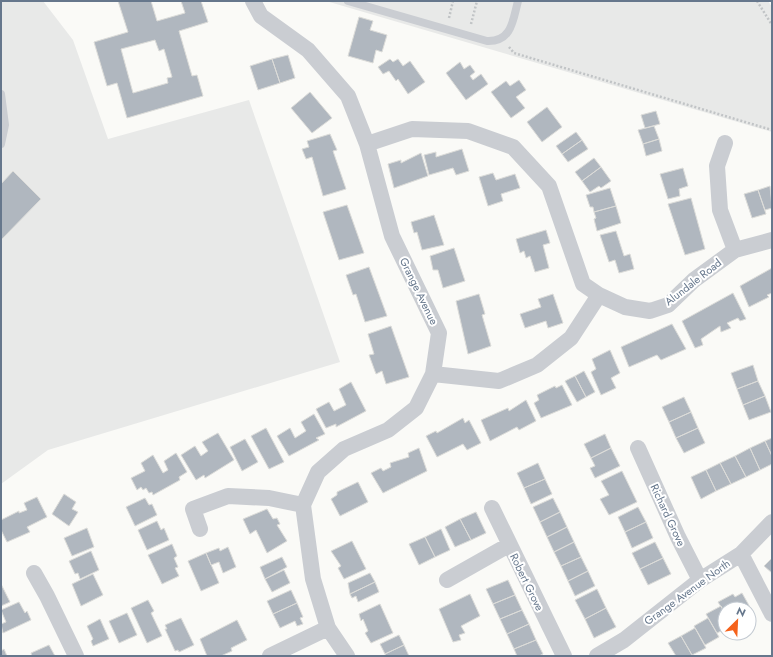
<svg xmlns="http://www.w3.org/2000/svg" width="773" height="657" font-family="Jost,sans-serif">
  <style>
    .built { fill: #e8e9e8 }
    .building { fill: #b0b7bf; stroke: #dcdcd9; fill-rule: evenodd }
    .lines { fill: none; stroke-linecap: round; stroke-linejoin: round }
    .path { stroke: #c1c4c6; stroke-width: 2.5; stroke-dasharray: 2 2; stroke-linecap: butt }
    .service { stroke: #cacdd2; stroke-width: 8 }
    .minor { stroke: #cacdd2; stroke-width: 16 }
    .labels { text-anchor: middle; stroke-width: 4; stroke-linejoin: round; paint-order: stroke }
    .street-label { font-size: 11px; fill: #66778c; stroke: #fff }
  </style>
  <rect width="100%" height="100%" fill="#fafaf7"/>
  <path class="built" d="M1 1H43L73 40 108 139 249 100 340 362 48 450 1 484Z
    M326 1H768L772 7V132Z"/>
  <path class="building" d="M118 1H151L157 21 185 13 181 1H201L208 22 179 31 192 76 197 75 203 96 127 118 117 83 107 86 94 42 128 32ZM155 40 159 51 164 49 172 77 167 78 168 83 133 93 121 49Z
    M359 17 373 21 370 30 387 35 382 52 376 50 373 63 348 56Z
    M288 55 295 78 280 83 272 59Z
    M272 59 280 83 258 90 250 66Z
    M390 59 393 62 398 59 403 66 410 61 425 82 408 94 398 79 396 81 389 71 383 74 378 67Z
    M460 62 464 69 470 65 475 72 470 76 473 80 481 74 488 84 466 100 446 73Z
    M519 80 526 90 516 97 525 108 511 118 491 92 506 81 510 86Z
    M310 92 332 118 312 133 291 108Z
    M547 107 562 127 542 142 527 122Z
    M656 111 660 124 645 128 641 115Z
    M654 126 659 139 643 144 638 130Z
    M576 132 582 140 562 154 556 146Z
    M330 134 337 150 333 151 346 189 323 196 312 157 306 159 302 149 309 147 307 141Z
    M659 139 662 151 646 156 643 144Z
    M582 140 588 149 568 162 562 154Z
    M462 149 469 171 456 175 453 168 429 175 424 155 436 152V157Z
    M421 153 428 176 394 188 388 164 401 160V163Z
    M594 158 601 167 582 181 575 172Z
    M601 167 611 181 601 188 599 186 590 192 582 181Z
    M683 168 688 186 679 189 680 196 668 199 660 174Z
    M13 171 41 199 1 240V184Z
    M493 173 496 180 515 174 520 188 501 194 503 201 488 206 479 177Z
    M770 186 772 208 765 210 758 190Z
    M610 188 616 206 594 212 593 207H590L586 195Z
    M758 190 766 214 752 218 744 194Z
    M691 198 705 249 685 255 668 204Z
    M347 205 364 253 339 260 323 212Z
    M616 206 621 223 597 231 594 219 596 218 594 212Z
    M434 215 444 245 422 250 417 232 414 233 411 222Z
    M546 230 550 243 543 245 549 268 535 272 530 256 526 258 524 251 520 253 516 239Z
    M616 231 624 256 630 254 634 269 619 273 615 260 609 262 600 235Z
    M454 248 465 281 443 288 438 270H433L430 256Z
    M369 267 387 316 365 322 356 294 353 295 346 275Z
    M772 268V293L767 295 769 297 749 307 740 286Z
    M733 293 746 319 740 321 738 318 727 323 731 328 721 332 720 326 701 339 703 345 695 348 682 321Z
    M479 294 485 314 482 315 491 346 468 354 456 301Z
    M553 294 563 323 548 328 546 321 525 328 520 314 541 307 538 299Z
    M672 324 686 349 661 360 657 355 629 367 621 347Z
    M391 326 409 377 386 384 382 371 376 374 369 355 374 354 368 334Z
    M610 350 620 373 611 378 616 388 601 395 591 372 596 369 592 359Z
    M753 365 758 381 737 389 731 373Z
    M584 371 595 392 586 397 575 376Z
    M575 376 586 397 577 402 565 381Z
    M758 381 765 396 743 405 737 389Z
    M351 382 366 411 336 427V424L326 428 316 409 329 402 334 411 346 405 339 389Z
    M562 385 572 405 541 418 534 403 539 400 537 395 555 386 556 388Z
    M765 396 771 412 749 420 743 405Z
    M684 397 691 412 669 422 662 407Z
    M526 400 536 421 519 430 517 427 490 441 481 420 508 408 509 411Z
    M691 412 698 428 676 438 669 422Z
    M314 414 325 434 316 438 319 440 289 456 277 436 290 428 295 438 306 431 301 422Z
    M463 418 465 423 469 420 481 443 467 450 463 444 437 457 426 436 436 431 437 433Z
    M266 428 284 462 269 469 251 436Z
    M698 428 705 443 684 453 676 438Z
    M218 433 234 460 205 478 204 475 196 480 181 455 195 446 201 456 208 451 202 442Z
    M605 434 611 448 591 458 584 444Z
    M772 438V456L765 441Z
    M245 439 258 462 242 471 230 447Z
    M765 441 772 456V464L760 470 750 448Z
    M419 448 427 471 383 493 371 473 381 468 383 471 391 467 390 463 409 457 408 453Z
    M611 448 620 466 595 478 590 468 595 466 591 458Z
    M750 448 760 470 746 477 735 456Z
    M176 453 187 472 179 477 180 480 153 495 152 492 149 493 146 488 143 490 141 487 137 490 131 478 145 471 141 463 153 455 163 473 168 470 164 461Z
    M735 456 746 477 731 484 720 463Z
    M538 463 545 479 524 488 517 473Z
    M720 463 731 484 716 491 706 470Z
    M706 470 716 491 701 499 691 477Z
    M622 471 637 502 609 515 600 499 609 495 601 481Z
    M545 479 552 494 531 504 524 488Z
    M358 482 368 502 340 516 331 499 337 495V492Z
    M64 494 76 502 72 509 78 512 69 526 52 514Z
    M37 497 47 517 27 527 30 532 7 542 1 530V520L19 511V513L27 510 24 503Z
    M145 498 149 505 152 504 157 515 135 526 126 507Z
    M553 498 560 512 540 522 533 507Z
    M638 507 646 522 625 532 618 517Z
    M267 509 273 519 277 518 280 524 277 525 287 541 267 553 256 530 250 534 243 519Z
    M476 512 486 533 471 540 460 519Z
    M560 512 567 527 547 537 540 522Z
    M460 519 471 540 455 547 445 527Z
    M157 521 161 530 164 528 169 540 147 550 138 530Z
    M646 522 653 538 632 548 625 532Z
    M567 527 574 542 554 552 547 537Z
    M87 528 94 547 72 556 64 538Z
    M441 529 450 550 435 557 425 537Z
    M425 537 435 557 419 565 409 544Z
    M352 541 366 569 344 579 338 568 341 566 331 551Z
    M574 542 581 557 561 566 554 552Z
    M655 542 663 558 640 569 632 553Z
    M172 544 177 556 174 558 178 567 175 568 179 576 162 584 148 555Z
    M228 547 236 567 223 573 219 562 211 565 206 553 219 548 220 551Z
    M91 551 99 570 80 579 78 573 75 574 69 561Z
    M206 553 219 583 201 591 188 561Z
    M282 557 287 567 265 579 260 567Z
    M581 557 588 571 568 581 561 566Z
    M663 558 671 574 648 585 640 569Z
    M772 558V573L764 566Z
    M284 570 290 583 272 592 265 579Z
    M588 571 595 586 575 596 568 581Z
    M370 573 375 582 350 594 348 583Z
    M93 574 103 595 81 606 72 584Z
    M508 580 515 595 493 604 486 589Z
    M375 582 379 592 358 602 356 596 352 598 350 594Z
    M1 584 10 602 1 606Z
    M597 589 606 608 585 619 575 600Z
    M291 590 297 603 273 614 267 601Z
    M742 593 751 609H725V613L718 602 733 594 735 597Z
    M470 594 480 616 461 626 465 633 459 635 461 640 453 642 439 609Z
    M515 595 522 610 500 619 493 604Z
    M148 600 154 611 151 613 162 636 147 643 131 608Z
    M19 602 25 613 27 611 31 620 3 633 1 624 6 622 1 610Z
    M297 603 303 617 300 618 303 624 297 626 295 621 280 628 273 614Z
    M380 604 393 633 371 643 365 633 368 631 363 619 361 621 359 614Z
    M721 606 725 613V629L717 633 706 614Z
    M606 608 616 627 594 638 585 619Z
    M522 610 529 624 507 634 500 619Z
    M127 613 137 635 119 643 109 621Z
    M181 618 194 645 179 652 178 650 175 651 165 629H167L165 625Z
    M708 618 719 637 705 645 694 626Z
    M100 619 109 639 93 646 91 641 93 639 87 626Z
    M237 620 247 640 231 648 232 651 221 656H207L200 639Z
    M529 624 536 640 514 649 507 634Z
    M695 628 706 648 692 655 681 636Z
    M399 635 404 645 385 654 380 644Z
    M681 636 692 655 691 656H676L668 643Z
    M536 640 543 654 539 656H517L514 649Z
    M49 645 55 656H32L31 653Z
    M404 645 409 656H386L385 654Z
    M4 649 7 656H1V651Z"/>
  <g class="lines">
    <path class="path" d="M757 1 772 25
      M449 18 453 1
      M471 24 477 1
      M509 47 514 53 772 130"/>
    <path class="service" d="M348 1 487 41C512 42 513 20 518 1
      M1 94 5 125 1 144"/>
    <path class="minor" d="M253 1 261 16 308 50 348 96 367 144 392 236 439 333 433 374 416 408 388 430 344 449 318 472 303 505 313 579 328 628 347 656
      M725 143 717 166 720 210 735 250
      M367 144 412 129 468 131 513 147 549 186 583 284 599 295
      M433 374 499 381 537 365 571 338 599 295 625 307 650 311 668 305 694 280 735 250 772 240
      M638 448 678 537 700 580
      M492 508 564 656
      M200 529 193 509 228 496 269 498 303 505
      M741 554 772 614
      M34 573 47 596 76 656
      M447 580 509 545
      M270 656 328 628
      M597 656 624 640 700 580 741 554 772 522"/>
  </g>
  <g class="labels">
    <g class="street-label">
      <text transform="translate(693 282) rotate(-38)" y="4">Alundale Road</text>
      <text transform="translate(419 291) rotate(64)" y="4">Grange Avenue</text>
      <text transform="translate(668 515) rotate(65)" y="4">Richard Grove</text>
      <text transform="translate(527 582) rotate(64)" y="4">Robert Grove</text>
      <text transform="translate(687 592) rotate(-36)" y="4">Grange Avenue North</text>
    </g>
  </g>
  <rect width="773" height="657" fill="none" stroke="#66778c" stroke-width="4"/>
  <g transform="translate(737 621) rotate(24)"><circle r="19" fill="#ffffff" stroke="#c2c9d1"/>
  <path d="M0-3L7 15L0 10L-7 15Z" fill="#f5621c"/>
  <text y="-6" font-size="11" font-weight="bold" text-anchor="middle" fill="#66778c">N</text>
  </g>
</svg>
